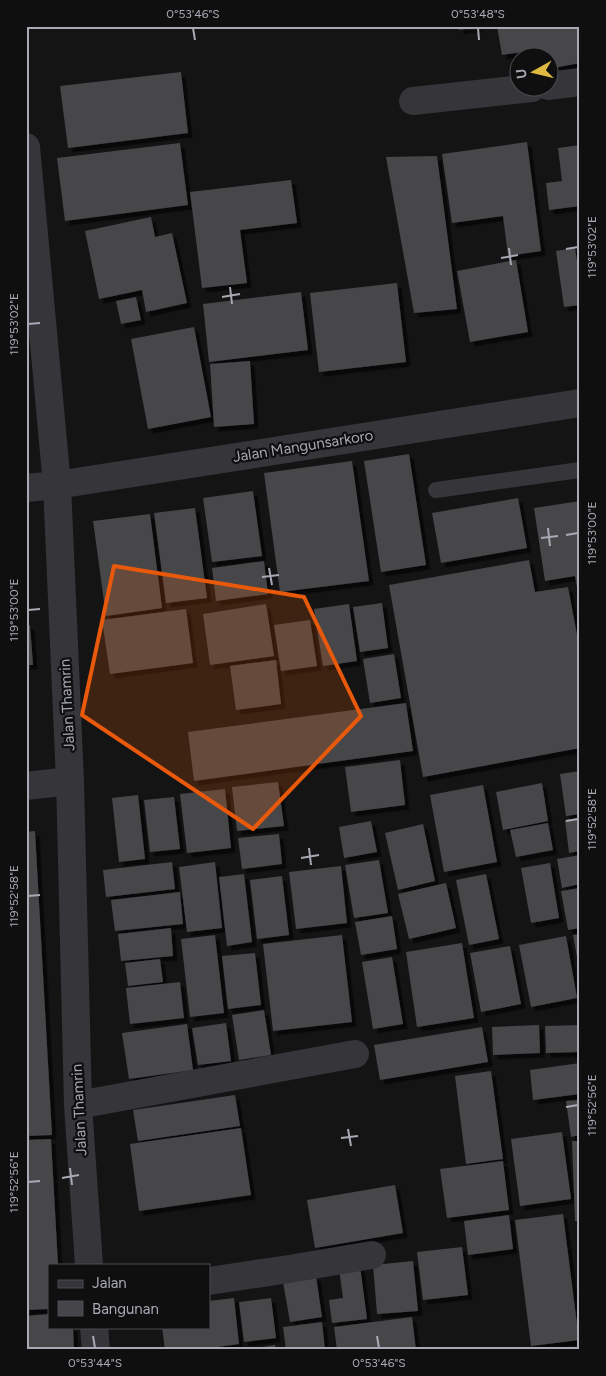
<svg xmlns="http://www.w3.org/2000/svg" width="606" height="1376" font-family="Figtree,sans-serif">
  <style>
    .building { fill: #46464a; filter: url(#shadow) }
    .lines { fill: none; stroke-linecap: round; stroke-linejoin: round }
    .lane { stroke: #35353a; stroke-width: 16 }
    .street { stroke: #35353a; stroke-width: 28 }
    .marked { fill: #e8590c; fill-opacity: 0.2; stroke: #e8590c; stroke-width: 4; stroke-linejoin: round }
    .ticks { fill: none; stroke: #a7a9b4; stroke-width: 2 }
    .labels { text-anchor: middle; stroke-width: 4.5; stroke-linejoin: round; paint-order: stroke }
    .street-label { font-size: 15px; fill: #a7a9b4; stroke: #0f0f10 }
    .neatline { fill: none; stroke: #a7a9b4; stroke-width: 2 }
    .ticks-label { font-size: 12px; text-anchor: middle; fill: #a7a9b4 }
  </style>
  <defs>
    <filter id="shadow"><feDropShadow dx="4.5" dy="4.5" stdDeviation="0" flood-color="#0009"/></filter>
  </defs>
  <rect width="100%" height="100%" fill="#141415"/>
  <path class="building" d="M459 26H478V27L459 30Z
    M497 26H580V63L548 69V58H530L529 51 502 55Z
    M181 72 188 133 68 148 60 86Z
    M527 142 541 251 508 256 503 216 452 223 442 154Z
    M180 143 188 205 65 221 57 158Z
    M580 145V206L549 210 546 183 562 181 558 148Z
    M437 156 457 309 414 313 386 157Z
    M291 180 297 223 240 230 247 283 202 288 190 192Z
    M151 217 155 237 172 233 187 303 146 312 142 290 99 299 85 231Z
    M575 248 580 281V305L564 307 556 251Z
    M516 260 528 332 470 342 457 271Z
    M397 283 406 362 319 372 310 293Z
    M301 292 308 350 209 362 203 304Z
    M136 297 141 320 121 324 116 301Z
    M194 327 211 417 148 429 131 339Z
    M250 361 254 424 214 427 210 364Z
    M409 454 426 565 381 572 364 461Z
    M352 461 369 581 280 592 264 473Z
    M253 491 262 556 212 562 203 498Z
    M518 498 527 548 441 563 432 513Z
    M580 501V599H579L575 576 545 581 534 508Z
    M195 508 207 598 166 603 154 513Z
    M150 514 162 608 106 616 93 521Z
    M529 560 535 592 568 587 580 651V748L423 777 389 585Z
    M264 561 268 594 216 601 212 568Z
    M382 603 388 648 360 652 353 607Z
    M266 604 274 656 210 665 203 614Z
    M349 604 357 661 323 666 314 609Z
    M186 609 193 663 110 674 102 620Z
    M310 620 317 666 281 671 274 625Z
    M26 625H30L33 665H26Z
    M394 654 401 698 370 703 363 659Z
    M276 660 281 704 236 710 230 666Z
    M406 703 413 751 194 781 188 732Z
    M400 760 405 805 351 812 345 767Z
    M580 771V814L566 816 560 774Z
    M278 782 284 826 237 831 232 787Z
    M542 783 548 821 503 830 496 792Z
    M483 785 497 862 444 872 430 795Z
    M225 789 231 848 187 853 180 794Z
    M138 795 145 859 119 862 112 798Z
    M174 797 180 849 150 852 144 800Z
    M580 818V851L569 853 565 820Z
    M371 821 377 852 344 858 339 827Z
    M548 823 553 850 516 857 510 830Z
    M423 824 435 881 398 890 385 833Z
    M35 831 52 1135 26 1136V832Z
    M279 834 282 864 242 869 238 838Z
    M580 855V884L562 888 557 859Z
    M379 860 388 913 354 918 345 865Z
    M172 862 175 889 106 897 103 870Z
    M215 862 222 928 187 932 179 867Z
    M550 863 559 918 531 923 521 868Z
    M341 866 347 923 296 929 289 872Z
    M244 874 252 942 227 946 219 877Z
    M486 874 499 939 469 945 456 880Z
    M282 876 289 935 257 939 250 880Z
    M446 883 456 928 409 939 398 894Z
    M580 888V928L568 930 561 891Z
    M180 892 183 924 115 931 111 900Z
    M392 916 397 949 361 955 355 922Z
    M171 928 173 956 121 961 118 934Z
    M580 934V968H579L573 935Z
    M215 935 224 1013 190 1017 181 939Z
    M342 935 352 1022 273 1031 263 944Z
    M566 936 577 998 531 1007 519 945Z
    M462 943 474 1018 417 1027 406 952Z
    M510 946 521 1004 481 1012 470 953Z
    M255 953 261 1005 228 1009 222 956Z
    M392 957 403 1024 373 1029 362 962Z
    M160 959 163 982 128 986 125 963Z
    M180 982 184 1018 130 1024 126 988Z
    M264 1010 271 1055 239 1060 232 1015Z
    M226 1023 231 1061 198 1065 192 1028Z
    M187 1024 193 1070 129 1079 122 1033Z
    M539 1025 540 1053 493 1055 492 1027Z
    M580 1025V1052L546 1053 545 1026Z
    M482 1027 488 1062 380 1080 374 1045Z
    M580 1063V1094L533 1100 530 1070Z
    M491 1071 503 1159 466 1164 455 1076Z
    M235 1095 240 1126 138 1141 133 1110Z
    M580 1100V1135L571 1137 566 1101Z
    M241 1128 251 1195 139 1211 130 1144Z
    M562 1132 571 1199 520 1206 511 1139Z
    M51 1139 58 1265H49V1309L26 1310V1140Z
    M572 1141H580V1221H575Z
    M503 1161 509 1210 447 1218 440 1169Z
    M395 1185 403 1233 315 1248 307 1200Z
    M563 1214 579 1340 531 1346 515 1220Z
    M509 1215 513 1249 468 1255 464 1221Z
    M462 1247 468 1295 423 1300 417 1252Z
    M413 1261 418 1311 377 1314 373 1265Z
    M360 1266 367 1319 332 1323 329 1300 343 1298 339 1269Z
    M316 1276 322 1317 290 1322 283 1282Z
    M577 1284H580V1298H579Z
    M234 1298 239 1344 196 1350H165L162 1327H209V1301Z
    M271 1298 276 1338 244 1342 239 1302Z
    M49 1314V1327H73L74 1350H26V1316Z
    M412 1317 416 1350H337L334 1327Z
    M322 1322 325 1350H286L283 1327Z
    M275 1345 276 1350H251V1349Z"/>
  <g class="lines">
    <path class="lane" d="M436 490 580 470"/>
    <path class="street" d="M548 86 580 82
      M413 101 532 88
      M26 147 57 485 70 781 78 1105 89 1265
      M26 488 57 485 580 403
      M26 786 70 781
      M78 1105 355 1054
      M209 1281 289 1269 372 1255
      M94 1327 96 1350"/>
  </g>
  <path class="marked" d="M114 566 304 597 361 716 253 829 82 715Z"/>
  <path class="ticks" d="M193 28 195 40M478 28 479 40M509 248 511 265M566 249 578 247M501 258 518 255M230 287 232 304M222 297 240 294M28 324 40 323M548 528 550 546M566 535 578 533M541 538 558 536M269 568 272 585M262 577 279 575M28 610 40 609M566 821 578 819M309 848 311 865M301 858 319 855M28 896 40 895M566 1107 578 1105M348 1129 351 1146M341 1138 358 1136M70 1168 72 1185M62 1178 79 1175M28 1182 40 1181M93 1336 95 1348M377 1336 379 1348"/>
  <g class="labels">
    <g class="street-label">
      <text transform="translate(303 446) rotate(-9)" y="5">Jalan Mangunsarkoro</text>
      <text transform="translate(67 705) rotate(-93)" y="5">Jalan Thamrin</text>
      <text transform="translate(79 1110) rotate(-93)" y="5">Jalan Thamrin</text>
    </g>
  </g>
  <rect width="606" height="1376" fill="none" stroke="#0f0f10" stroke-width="55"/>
  <rect x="48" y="1264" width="162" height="65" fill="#0f0f10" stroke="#4c4d52"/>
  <rect x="58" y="1280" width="25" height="8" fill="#35353a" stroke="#4c4d52"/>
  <text x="92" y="1288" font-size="15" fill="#a7a9b4">Jalan</text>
  <rect x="58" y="1301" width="25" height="15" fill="#46464a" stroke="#4c4d52"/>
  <text x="92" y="1314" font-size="15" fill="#a7a9b4">Bangunan</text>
  <g transform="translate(534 72) rotate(262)"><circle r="24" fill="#0f0f10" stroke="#4c4d52"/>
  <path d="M0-4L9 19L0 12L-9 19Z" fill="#dfba42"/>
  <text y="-8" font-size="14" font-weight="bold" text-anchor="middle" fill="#a7a9b4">U</text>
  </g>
  <rect x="28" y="28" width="550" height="1320" class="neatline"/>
  <g class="ticks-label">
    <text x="193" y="18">0°53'46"S</text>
    <text x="478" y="18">0°53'48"S</text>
    <text transform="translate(592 247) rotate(-90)" y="4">119°53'02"E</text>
    <text transform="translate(14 324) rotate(-90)" y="4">119°53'02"E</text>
    <text transform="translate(592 533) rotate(-90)" y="4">119°53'00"E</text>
    <text transform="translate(14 610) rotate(-90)" y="4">119°53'00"E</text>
    <text transform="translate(592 819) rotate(-90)" y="4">119°52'58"E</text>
    <text transform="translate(14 896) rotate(-90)" y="4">119°52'58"E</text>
    <text transform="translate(592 1105) rotate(-90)" y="4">119°52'56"E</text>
    <text transform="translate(14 1182) rotate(-90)" y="4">119°52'56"E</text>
    <text x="95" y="1367">0°53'44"S</text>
    <text x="379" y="1367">0°53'46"S</text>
  </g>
</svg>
